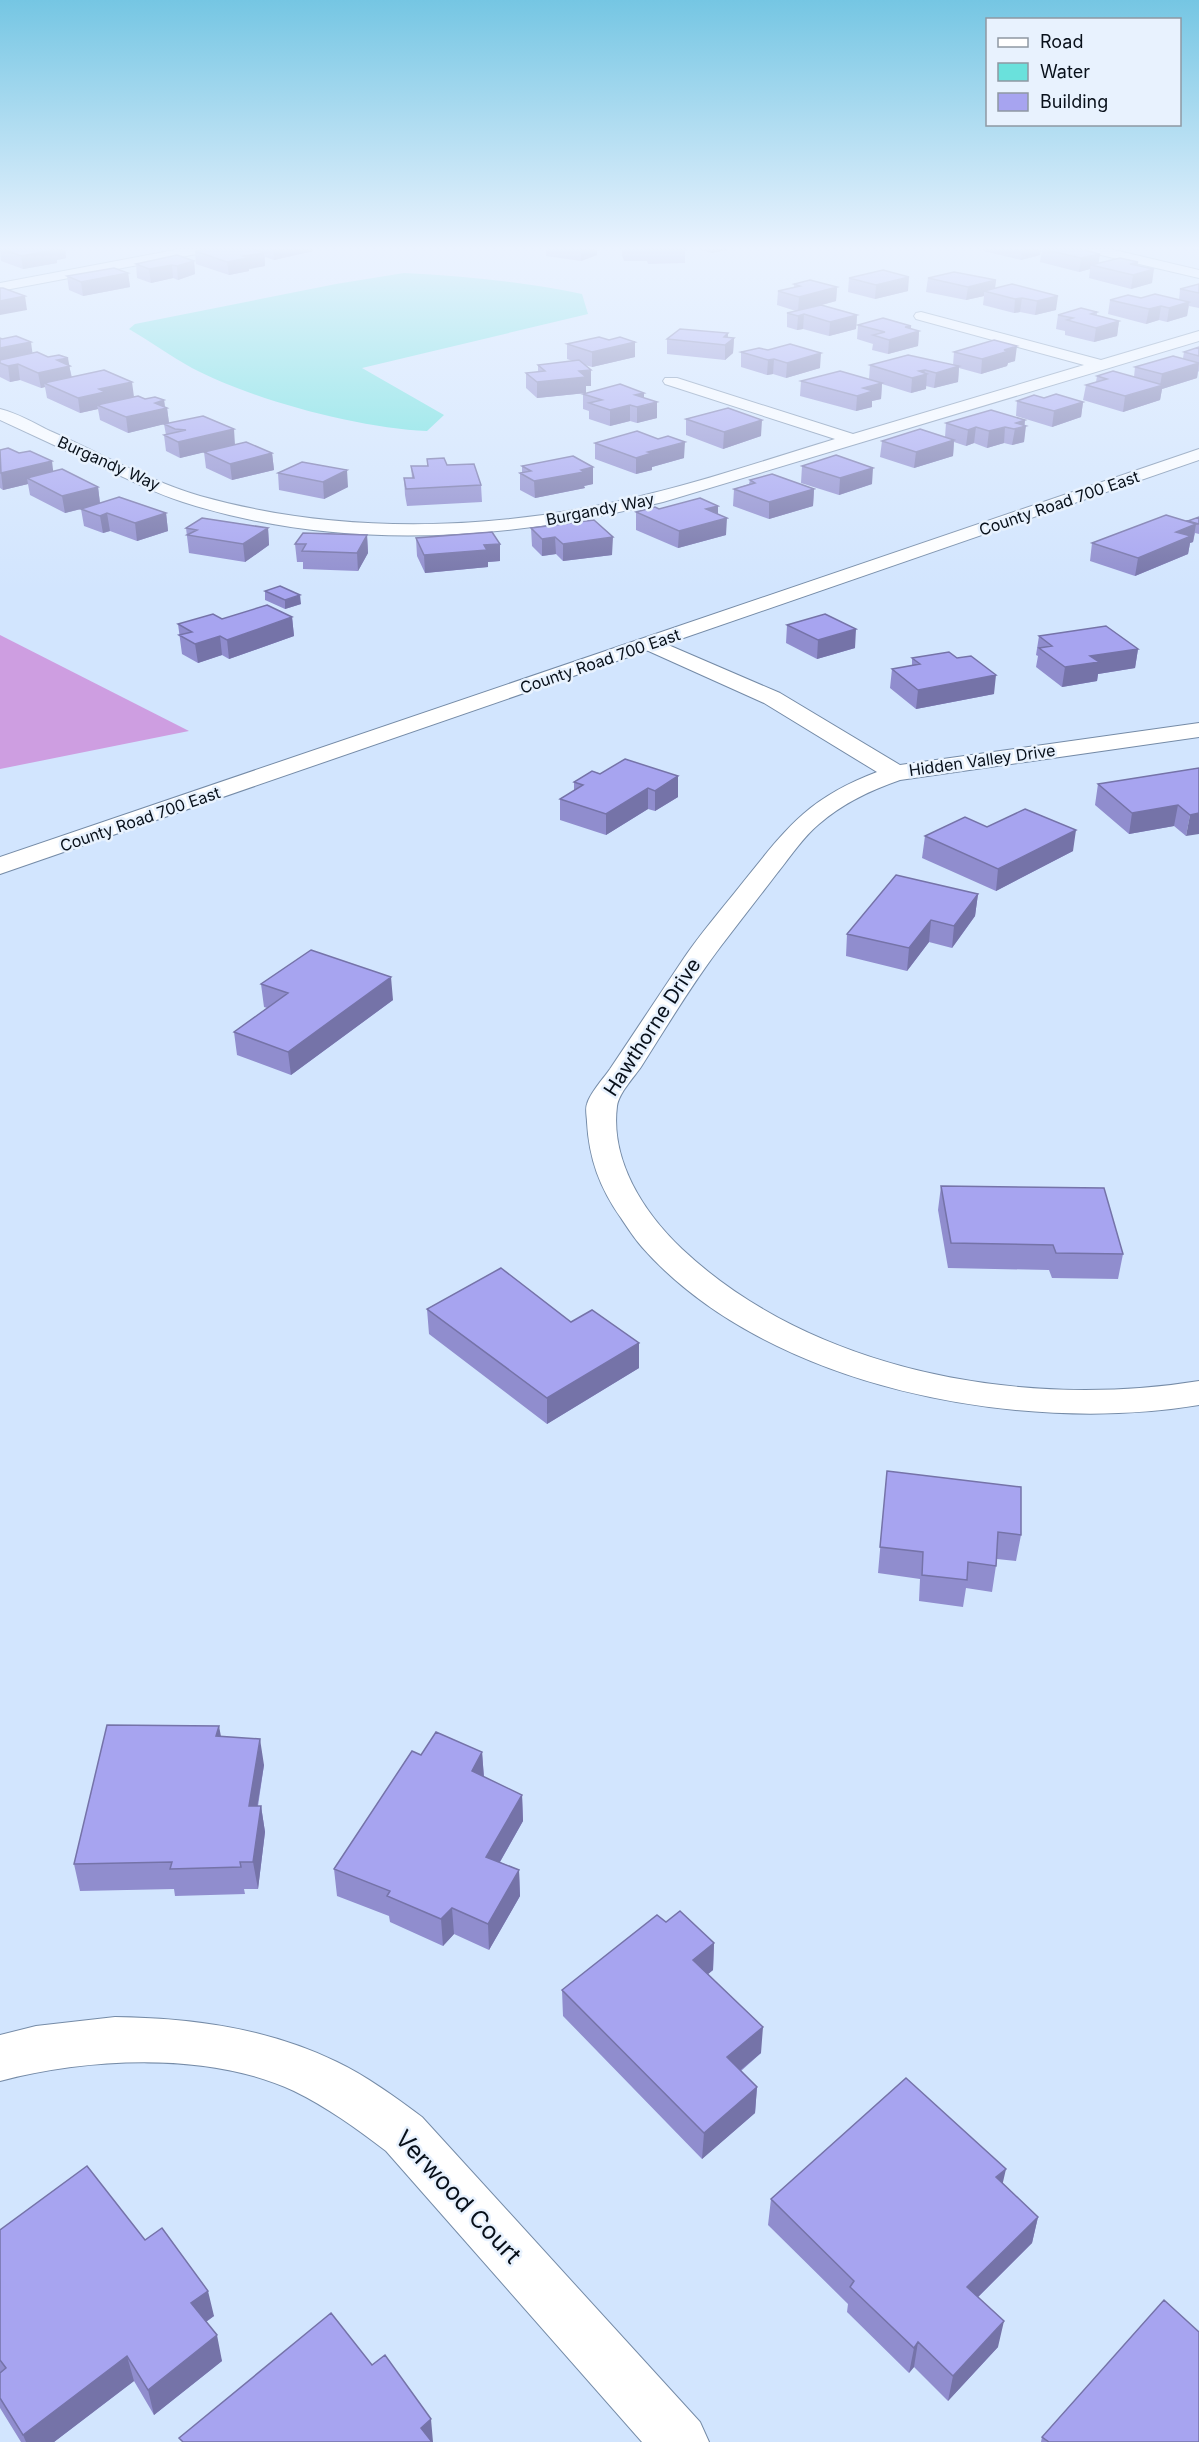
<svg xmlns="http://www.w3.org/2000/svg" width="1199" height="2442" font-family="Inter,sans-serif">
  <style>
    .forest { fill: #ce9ee1 }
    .water { fill: #6ae1dc }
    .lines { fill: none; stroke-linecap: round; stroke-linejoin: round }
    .street-casing { stroke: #758ba7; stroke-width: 2 }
    .secondary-casing { stroke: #758ba7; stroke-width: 2 }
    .street { fill: #fff; fill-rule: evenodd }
    .secondary { fill: #fff; fill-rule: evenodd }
    .wall { fill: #908dce }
    .shaded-wall { fill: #7573a8 }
    .building { fill: #a7a4f0; stroke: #7573a8; stroke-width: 1.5 }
    .labels { text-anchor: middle; stroke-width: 5; stroke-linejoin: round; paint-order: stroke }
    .far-street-label { font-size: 16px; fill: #08101a; stroke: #e8f2fe }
    .street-label { font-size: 20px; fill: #08101a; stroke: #e8f2fe }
    .near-street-label { font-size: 24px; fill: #08101a; stroke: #e8f2fe }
  </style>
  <rect width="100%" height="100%" fill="#d2e5fe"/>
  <path class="forest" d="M0 635 189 731 0 769Z"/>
  <path class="water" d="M404 273C465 276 523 282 582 294L588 314 362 368 444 415 427 431C358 428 253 400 192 368 170 356 150 341 129 329L135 324 336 284Z"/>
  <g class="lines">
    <defs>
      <path id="street" d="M180 249H209L202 253 0 291V283Z
        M1086 249H1110L1199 270V278L1088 252Z
        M921 312 1101 360 1199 331V341L663 502C506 541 339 552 183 502 157 494 132 481 108 470 72 453 36 437 0 420V409C17 413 34 423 50 431 98 452 149 481 200 496 346 537 506 531 653 493 714 478 775 457 835 439L665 384 663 381 665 378H677L853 434 1084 365 916 319 914 316 916 313Z
        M652 638 780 693 900 765 1199 723V737L900 780C871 790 843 803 819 824 803 837 791 856 778 872 759 897 740 921 721 946 692 984 667 1026 641 1067 634 1077 619 1093 617 1106 610 1161 644 1213 682 1249 814 1373 1025 1409 1199 1381V1405C1021 1435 766 1388 642 1247 634 1238 627 1227 621 1218 600 1188 589 1159 587 1122 587 1117 585 1109 587 1104 590 1093 603 1079 610 1069 635 1032 659 995 684 958 701 933 721 910 740 886 786 829 806 799 877 772L764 703 644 649 641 644 644 639Z
        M115 2017C191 2018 268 2028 337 2062 368 2077 395 2097 422 2117L700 2422 709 2442H642L386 2151C357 2129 327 2107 294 2091 208 2051 89 2058 0 2081V2035L36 2026Z"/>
      <path id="secondary" d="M1199 449V460L0 874V857Z"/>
    </defs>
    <use href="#street" class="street-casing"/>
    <use href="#secondary" class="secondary-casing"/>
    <use href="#street" class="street"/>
    <use href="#secondary" class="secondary"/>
  </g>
  <path class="wall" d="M0 249H65L66 258 57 260V263L23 269 1 261Z
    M257 249H313V251L274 260 265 257V266L249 269V271L229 275 196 264 195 251 257 250Z
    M546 249H597V255L581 261 546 256Z
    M622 249H685V263L648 264 647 261H624L622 255Z
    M697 249H726V250L712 253Z
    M983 249H1041L1040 255 1021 260 983 251Z
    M1042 249 1100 254 1098 263 1138 262 1137 265 1152 283 1131 289 1089 278 1090 269 1079 272 1040 262Z
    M1163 249H1198V250Z
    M194 261 195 274 178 280 173 278 151 283 137 278 136 264Z
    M128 273 130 287 83 296 69 290 67 276Z
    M849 278 908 291 875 299 848 292Z
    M928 278 996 280 995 289 1012 284 1056 310 1035 315 1020 312 1014 313 983 305 984 296 966 300 926 292Z
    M794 284 837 287 836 301 822 305 857 315 856 329 829 336 803 329 797 330 787 327V313L796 311 777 305 778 291 794 287Z
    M1199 284V308L1189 306 1187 316 1167 322 1159 320 1146 324 1108 314 1110 300 1141 298 1179 300 1180 289Z
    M1097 312V315L1119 321 1117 336 1094 342 1065 335V331L1056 329 1058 315Z
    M858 325 911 329 919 331 918 346 888 354 872 350 873 344 857 339Z
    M728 333V337L734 338 733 353 725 360 667 354V339Z
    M0 338 33 353 69 366 72 377 134 396 145 399 164 400 165 407 167 408 169 423 235 445 272 453 274 470 232 480 206 468 204 452 180 458 166 451 164 435H166L164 424 128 433 100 420 98 409 80 413 47 398 45 387 41 388 20 380 10 382 0 377Z
    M567 344 635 357 592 367 585 365 591 386H586V393L537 398 526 388V373L538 372V365L573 361 567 359Z
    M1199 347V372L1198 371 1197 378 1162 389 1160 400 1123 412 1083 400 1086 385 1096 382 1097 376 1134 377 1135 367 1183 358 1184 352Z
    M768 350 820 368 786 378 773 374 767 375 741 367V352Z
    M954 352 1015 361 1008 363 1007 366 981 374 959 368 958 382 934 388 926 386V389L911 393 882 384 881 399 872 401V407L856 411 800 396 801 381 869 379 870 365H953Z
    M644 393V398L657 402V418L637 423 630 421 610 426 589 419V411L583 409V394Z
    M1017 401 1083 402 1081 417 1052 427 1016 416Z
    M686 419 761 436 723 449 686 435Z
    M1025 420 1024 442 1012 445 1004 443 987 448 974 443 966 446 954 442 953 456 914 468 880 457 882 441 945 437 946 423Z
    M595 443 684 458 652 467V470L636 474 595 459Z
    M0 450 53 472 98 487 100 503 166 513 168 531 137 541 110 531 103 533 84 526 81 509 65 513 30 495 28 484 3 490 0 488Z
    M427 459 447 465 481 485 482 502 407 506 405 495 404 478H412L411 466H427Z
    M522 466 593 467V484L584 486 585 488 535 498 520 490V473H522Z
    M802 466 872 484 839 495 801 483Z
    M278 473 348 487 324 499 279 490Z
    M750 480 814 489 813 506 769 519 733 506 734 489 749 484Z
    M659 509 718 514 726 535 678 548 636 530V512Z
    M1199 517V534L1195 533 1193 542 1190 543 1188 554 1135 576 1090 561 1092 543 1188 521Z
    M186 528H268L269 545 245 562 189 553Z
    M531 528 612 555 563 561 556 554 542 556 532 546Z
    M367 535 368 553 358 571 303 569V562H297L295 544Z
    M416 538 500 544V561L488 562V567L425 573 417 556Z
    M265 591 301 604 285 609 265 600Z
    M292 617 294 636 229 659 222 655 198 663 182 654 178 624 222 619Z
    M787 625 855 648 817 659 786 643Z
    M1039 636 1138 649 1135 668 1098 674 1097 681 1062 687 1036 667 1038 656 1036 655Z
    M912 658 994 694 916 709 890 688 892 669 912 666Z
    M1199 768 1186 836 1174 826 1129 834 1095 805 1098 784Z
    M592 771 678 797 655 811 648 809 606 835 560 820V799L574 791V782Z
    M987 827 1073 851 996 891 922 858 925 836Z
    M978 894 975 916 952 948 929 942 907 971 846 956 847 934Z
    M261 984 393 1000 291 1075 237 1055 234 1032 267 1008 264 1007Z
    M941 1186 1123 1254 1118 1279 1052 1278 1049 1270 948 1268 938 1210Z
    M427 1309 571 1322 639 1343V1368L547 1424 429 1334Z
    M887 1471 1021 1535 1016 1561 997 1559 992 1592 966 1588 963 1607 919 1601 920 1579 878 1573Z
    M221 1737 264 1765 258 1806H261L265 1832 258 1889H244L245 1894 175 1896 174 1889 80 1891 74 1864Z
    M482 1752 484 1777 522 1795 523 1821 500 1862 519 1870 520 1896 489 1950 454 1934 443 1946 390 1922 389 1916 337 1896 334 1869 421 1755Z
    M666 1922 714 1943 713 1970 708 1974 761 2053 741 2071 757 2087 755 2113 702 2159 563 2016 562 1990Z
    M1003 2184 1038 2217 1032 2243 978 2297 998 2347 948 2401 914 2367 909 2373 847 2312 848 2304 768 2225 771 2199Z
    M0 2230 145 2240 214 2316 206 2322 222 2361 154 2415 134 2381 54 2442H21L0 2408Z
    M1042 2437 1199 2442H1041Z"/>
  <path class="shaded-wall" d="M48 249H65L66 258 57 260V263L23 269 21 256Z
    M273 249H313V251L274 260Z
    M581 249H597V255L581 261Z
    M712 249H726V250L712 253Z
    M1022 249H1041L1040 255 1021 260Z
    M264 253 265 266 249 269V271L229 275 227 262 243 256Z
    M1100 254 1098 267 1091 265 1090 269 1079 272 1081 258Z
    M194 261 195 274 178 280 177 266Z
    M1138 262 1136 274 1154 269 1152 283 1131 289 1133 275 1130 264Z
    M172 265 173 278 151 283 149 269Z
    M128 273 130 287 83 296 81 282Z
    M909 277 908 291 875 299 876 285Z
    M996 280 994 294 984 291V296L966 300 968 287Z
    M837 287 836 301 798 311 799 297Z
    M25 296 27 310 0 315V301Z
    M1058 296 1056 310 1035 315 1037 301Z
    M1022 298 1020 312 1014 313 1015 299Z
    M1189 302 1187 316 1167 322 1169 308Z
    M1161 306 1159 320 1146 324 1149 309Z
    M804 314 803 329 797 330 798 316Z
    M857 315 856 329 829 336 830 322Z
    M1119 321 1117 336 1094 342 1096 328Z
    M911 326V334L919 331 918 346 888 354 889 340 905 327Z
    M728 333 727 343 734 338 733 353 725 360V345L724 337Z
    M31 342 33 357 0 363V348Z
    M635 342V357L592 367V352Z
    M1017 346 1015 361 1008 363 1007 366 981 374 982 359 1004 350Z
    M821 353 820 368 786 378 787 363Z
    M68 358 72 381 44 383 45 387 41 388 38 373 57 360Z
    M774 359 773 374 767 375 768 360Z
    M1199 363 1197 378 1162 389 1160 400 1123 412 1125 396 1160 386 1162 374Z
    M18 364 20 380 10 382 8 366Z
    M959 366 958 382 934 388 936 373Z
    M591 370V386H586V393L537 398V382L579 371Z
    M925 370 924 374H927L926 389 911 393 912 378 919 371Z
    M132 382 134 397 97 405 98 409 80 413 78 398 99 389Z
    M882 383 881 399 872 401V407L856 411 857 396 863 388Z
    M644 393V406L657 402V418L637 423V407L635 395Z
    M164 400 165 408H167L169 423 128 433 126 417 155 403Z
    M1083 402 1081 417 1052 427 1054 411Z
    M630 405V421L610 426V410Z
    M762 420 761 436 723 449 724 432Z
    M1025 420 1024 426H1026L1024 442 1012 445 1016 423Z
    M976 427 974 443 966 446 968 430Z
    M1005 427 1004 443 987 448 989 431Z
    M234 429 235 445 180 458 178 442Z
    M954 440 953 456 914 468 916 452Z
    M685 442 684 458 652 467V470L636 474V458L648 452Z
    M272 453 274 470 232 480 230 464Z
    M52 461 54 478H27L28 484 3 490 1 473Z
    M593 467V484L584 486 585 488 535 498 534 481Z
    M873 468 872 484 839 495 840 478Z
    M347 470 348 487 324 499 323 482Z
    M98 487 100 504 65 513 62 496Z
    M814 489 813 506 769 519V502Z
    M718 506V520L727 518 726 535 678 548 679 531 706 509Z
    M107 513 110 531 103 533 100 516Z
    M166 513 168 531 137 541 135 523Z
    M1196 524 1193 542 1190 543 1188 554 1135 576 1138 558 1176 532Z
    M268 528 269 545 245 562 243 544Z
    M367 535 368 553 358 571 357 553Z
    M555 537 556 554 542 556V539Z
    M613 537 612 555 563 561V544Z
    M500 544V561L488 562V567L425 573 424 555 484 545Z
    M300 595 301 604 285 609V600Z
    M292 617 294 636 229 659 227 640Z
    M856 629 855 648 817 659 818 640Z
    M220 636 222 655 198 663 195 644Z
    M1138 649 1135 668 1098 674 1097 681 1062 687 1065 667 1090 656Z
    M996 675 994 694 916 709 918 690Z
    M678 776V797L655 811V791Z
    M648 788V809L606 835V814Z
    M1178 805 1174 826 1129 834 1132 813Z
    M1199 813V834L1186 836 1190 815Z
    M1076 830 1073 851 996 891 998 869Z
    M978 894 975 916 952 948 954 926Z
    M931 920 929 942 907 971 909 948Z
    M391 977 393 1000 291 1075 288 1052Z
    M639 1343V1368L547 1424V1398Z
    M219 1726 224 1752 216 1736Z
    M260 1739 264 1765 253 1832 249 1806Z
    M482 1752 484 1779 472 1771Z
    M522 1795 523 1821 488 1883 486 1857Z
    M261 1806 265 1832 258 1889 253 1862Z
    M519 1870 520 1896 489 1950 488 1924Z
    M452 1908 454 1934 443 1946 441 1919Z
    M714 1943 713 1970 692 1987 693 1960Z
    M763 2027 761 2053 725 2083 727 2057Z
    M757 2087 755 2113 702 2159 704 2133Z
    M1006 2169 1000 2195 996 2177Z
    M1038 2217 1032 2243 962 2313 967 2287Z
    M208 2291 214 2316 197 2328 191 2303Z
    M1004 2321 998 2347 948 2401 953 2376Z
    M217 2335 222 2361 154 2415 148 2390Z
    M918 2342 914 2367 909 2373 914 2348Z
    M127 2356 134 2381 54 2442H26L23 2435Z
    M431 2419 433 2442H422L421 2428Z"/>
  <path class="building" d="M3 249H53L55 250 21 256Z
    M208 249H254L264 253 243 256 248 258 227 262 195 251Z
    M647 249H685V250H648Z
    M1042 249H1080L1100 254 1081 258Z
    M177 255 194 261 177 266 172 265 149 269 136 264Z
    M1120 258 1138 262 1130 264 1154 269 1133 275 1091 265Z
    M114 268 128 273 81 282 67 276Z
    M883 270 909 277 876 285 849 278Z
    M954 272 996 280 968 287 928 278Z
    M810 280 837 287 799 297 778 291 800 286 794 284Z
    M1012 284 1058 296 1037 301 1022 298 1015 299 984 291Z
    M1199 284V293L1180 289Z
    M0 288H3L25 296 0 301Z
    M1155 294 1189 302 1169 308 1161 306 1149 309 1110 300 1128 295 1141 298Z
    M821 305 857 315 830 322 804 314 798 316 787 313Z
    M1081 308 1097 312 1091 314 1119 321 1096 328 1067 320 1073 318 1058 315Z
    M883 318 911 326 905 327 919 331 889 340 873 335 885 332 858 325Z
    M680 329 728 333 724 337 734 338 725 345 667 339Z
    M16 336 31 342 0 348V338L2 339Z
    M599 337 609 340 620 337 635 342 592 352 567 344Z
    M994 340 1017 346 1004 350 1009 351 982 359 954 352Z
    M790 344 821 353 787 363 774 359 768 360 741 352 759 348 768 350Z
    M1199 347V356L1184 352Z
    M37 352 48 357 59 355 68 358 57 360 70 366 38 373 18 364 8 366 0 363V360Z
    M908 355 959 366 936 373 925 370 919 371 927 374 912 378 870 365Z
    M1173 356 1199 363 1162 374 1135 367Z
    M579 360 591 370 579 371 586 377 537 382 526 373 545 371 538 365Z
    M104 370 132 382 99 389 105 392 78 398 44 383Z
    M840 371 882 383 863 388 873 391 857 396 801 381Z
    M1113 371 1163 385 1125 396 1086 385 1107 379 1097 376Z
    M620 384 644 393 635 395 657 402 637 407 630 405 610 410 589 403 602 400 583 394Z
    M1056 394 1083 402 1054 411 1017 401 1034 395 1044 398Z
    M138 396 145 399 155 397 164 400 155 403 167 408 126 417 97 405Z
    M728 408 762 420 724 432 686 419Z
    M991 410 1025 420 1016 423 1026 426 1014 429 1005 427 989 431 976 427 968 430 946 423Z
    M203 416 234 429 178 442 164 435 186 430 175 429 164 424Z
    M920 429 954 440 916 452 882 441Z
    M637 431 658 439 668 436 685 442 648 452 652 453 636 458 595 443Z
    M246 442 272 453 230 464 204 452Z
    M8 448 19 453 30 451 52 461 1 473 0 450Z
    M836 455 873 468 840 478 802 466Z
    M573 456 593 467 581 470 584 472 534 481 520 473 531 471 522 466Z
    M444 458 447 465 474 464 481 485 406 489 404 478H414L411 466H428L427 459Z
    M302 462 347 470 323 482 278 473Z
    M62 469 98 487 62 496 27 478Z
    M772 474 814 489 769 502 734 489 755 483 750 480Z
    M119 497 166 513 135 523 107 513 100 516 81 509Z
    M700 498 718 506 706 509 727 518 679 531 636 512 655 507 659 509Z
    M1166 515 1196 524 1176 532 1191 536 1138 558 1092 543Z
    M1199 517V524L1188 521Z
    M202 518 268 528 243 544 187 535 197 530 186 528Z
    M594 520 613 537 563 544 555 537 542 539 531 528Z
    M492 532 500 544 484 545 487 550 424 555 416 538Z
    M303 533 367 535 357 553 302 551 306 544H295Z
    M280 586 300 595 285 600 265 591Z
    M267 605 292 617 227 640 220 636 195 644 179 635 192 632 178 624 213 614 222 619Z
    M825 614 856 629 818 640 787 625Z
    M1106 626 1138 649 1090 656 1099 662 1065 667 1039 648 1052 646 1039 636Z
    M949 652 957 658 971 656 996 675 918 690 892 669 920 664 912 658Z
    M625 759 678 776 655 791 648 788 606 814 560 799 583 785 574 782 592 771 600 774Z
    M1199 768V813L1190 815 1178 805 1132 813 1098 784Z
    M1025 809 1076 830 998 869 925 836 965 817 987 827Z
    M896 875 978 894 954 926 931 920 909 948 847 934Z
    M311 950 391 977 288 1052 234 1032 288 993 261 984Z
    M941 1186 1104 1188 1123 1254 1056 1253 1053 1245 951 1243Z
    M501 1268 571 1322 592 1310 639 1343 547 1398 427 1309Z
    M887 1471 1021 1487V1535L998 1532 996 1566 968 1562 967 1580 922 1575 923 1552 880 1547Z
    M107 1725 219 1726 216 1736 260 1739 249 1806H261L253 1862H240L241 1867 170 1869 172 1862 74 1864Z
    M436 1732 482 1752 472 1771 522 1795 486 1857 519 1870 488 1924 452 1908 441 1919 387 1896 390 1891 334 1869 412 1751 421 1755Z
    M680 1911 714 1943 693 1960 763 2027 727 2057 757 2087 704 2133 562 1990 657 1915 666 1922Z
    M906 2078 1006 2169 996 2177 1038 2217 967 2287 1004 2321 953 2376 918 2342 914 2348 850 2287 854 2281 771 2199Z
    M87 2166 145 2240 162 2228 208 2291 191 2303 217 2335 148 2390 127 2356 23 2435 0 2398V2373L6 2368 0 2360V2230Z
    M1164 2300 1199 2332V2442H1049L1042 2437Z
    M331 2313 372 2365 385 2355 431 2419 421 2428 432 2442H183L179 2438Z"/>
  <linearGradient id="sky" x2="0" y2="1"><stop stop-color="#75c6e3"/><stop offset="0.42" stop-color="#ebf3ff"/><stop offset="1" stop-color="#ebf3ff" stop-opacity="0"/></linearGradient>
  <rect width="1199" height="591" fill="url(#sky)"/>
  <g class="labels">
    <g class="far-street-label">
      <text transform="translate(109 463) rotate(24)" y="6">Burgandy Way</text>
      <text transform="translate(1059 503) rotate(-19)" y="6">County Road 700 East</text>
      <text transform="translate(600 509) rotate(-11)" y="6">Burgandy Way</text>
      <text transform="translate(600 661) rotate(-19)" y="6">County Road 700 East</text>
      <text transform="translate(982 760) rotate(-8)" y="6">Hidden Valley Drive</text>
      <text transform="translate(140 819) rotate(-19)" y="6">County Road 700 East</text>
    </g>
    <g class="street-label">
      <text transform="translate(652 1027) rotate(-57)" y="7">Hawthorne Drive</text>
    </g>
    <g class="near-street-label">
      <text transform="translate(458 2197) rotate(47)" y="8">Verwood Court</text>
    </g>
  </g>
  <rect x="986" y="18" width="195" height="108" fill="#e8f2fe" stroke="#8e98a3" stroke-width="1.5"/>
  <rect x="998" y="38" width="30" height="9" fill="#ffffff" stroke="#8e98a3" stroke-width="1.5"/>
  <text x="1040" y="48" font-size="18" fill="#08101a">Road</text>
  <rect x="998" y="63" width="30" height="18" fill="#6ae1dc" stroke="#8e98a3" stroke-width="1.5"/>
  <text x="1040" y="78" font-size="18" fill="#08101a">Water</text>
  <rect x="998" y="93" width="30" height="18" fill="#a7a4f0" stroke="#8e98a3" stroke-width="1.5"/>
  <text x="1040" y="108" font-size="18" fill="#08101a">Building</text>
</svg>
